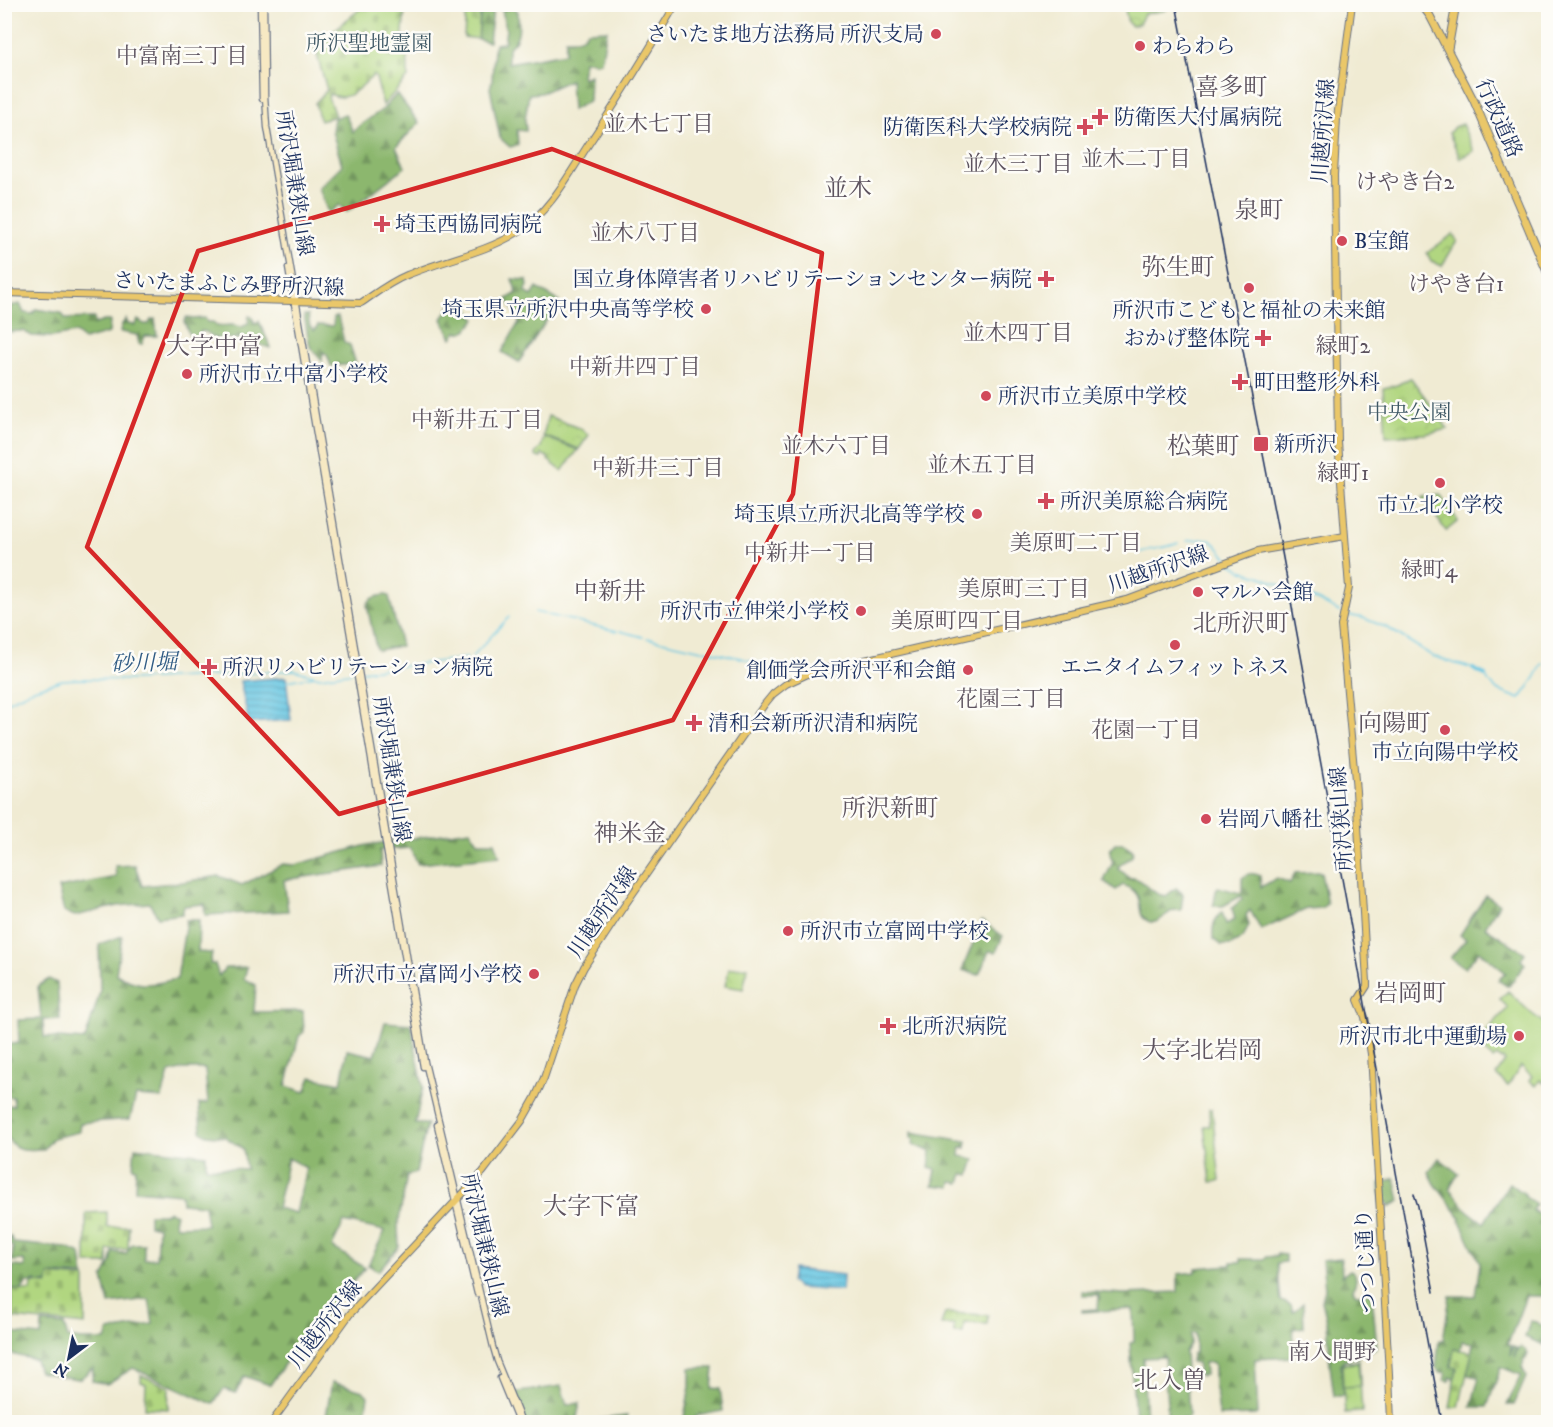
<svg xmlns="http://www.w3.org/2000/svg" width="1553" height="1427" font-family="'IM FELL DW Pica','Noto Serif JP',serif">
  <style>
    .grass { fill: url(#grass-tufts); stroke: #66826f; stroke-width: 1.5 }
    .forest { fill: url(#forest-firs); stroke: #547366; stroke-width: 1.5; fill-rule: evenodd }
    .cemetery { fill: url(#cemetery-stones); stroke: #66826f; stroke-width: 1.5 }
    .park { fill: url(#park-crowns); stroke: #66826f; stroke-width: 1.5 }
    .pitch { fill: #b1d680; stroke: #66826f; stroke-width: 1.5 }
    .water { fill: url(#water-rules); stroke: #3f7aa0; stroke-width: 1.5 }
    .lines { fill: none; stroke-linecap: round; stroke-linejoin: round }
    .stream { stroke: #63c5e1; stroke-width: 1.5 }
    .river { stroke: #63c5e1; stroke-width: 4 }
    .secondary-casing { stroke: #667187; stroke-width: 7 }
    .primary-casing { stroke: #667187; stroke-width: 8 }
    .highway-casing { stroke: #667187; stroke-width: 9 }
    .secondary { stroke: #f7e9c3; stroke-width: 4.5 }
    .primary { stroke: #eac769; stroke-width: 6 }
    .highway { stroke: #eac769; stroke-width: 7 }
    .rail { stroke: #1b2f5e; stroke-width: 1.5 }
    .marked { fill: none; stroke: #d62828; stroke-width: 4.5; stroke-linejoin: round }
    .poi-dot { fill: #d1495b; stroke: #fdfcf7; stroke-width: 2 }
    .labels { text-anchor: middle; stroke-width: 5; stroke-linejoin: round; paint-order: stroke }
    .poi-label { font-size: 21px; fill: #1b2f5e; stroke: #fdfcf7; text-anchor: start }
    .park-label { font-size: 21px; fill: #405966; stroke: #fdfcf7 }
    .street-label { font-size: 21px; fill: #1b2f5e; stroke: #fdfcf7 }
    .neighbourhood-label { font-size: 22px; fill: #5d535f; stroke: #fdfcf7 }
    .water-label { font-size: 22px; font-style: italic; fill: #315c85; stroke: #fdfcf7 }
    .quarter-label { font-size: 24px; fill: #5d535f; stroke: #fdfcf7 }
  </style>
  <defs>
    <pattern id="grass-tufts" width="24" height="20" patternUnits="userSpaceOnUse" patternTransform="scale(1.5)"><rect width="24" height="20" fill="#b1d680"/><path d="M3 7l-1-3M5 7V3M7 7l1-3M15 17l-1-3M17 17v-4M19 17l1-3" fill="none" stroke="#98b871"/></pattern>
    <pattern id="forest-firs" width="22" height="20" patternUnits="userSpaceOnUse" patternTransform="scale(1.5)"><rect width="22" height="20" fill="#8cb76e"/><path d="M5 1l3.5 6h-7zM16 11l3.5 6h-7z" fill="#72955e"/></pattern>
    <pattern id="cemetery-stones" width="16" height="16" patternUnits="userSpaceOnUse" patternTransform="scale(1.5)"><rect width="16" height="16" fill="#b1d680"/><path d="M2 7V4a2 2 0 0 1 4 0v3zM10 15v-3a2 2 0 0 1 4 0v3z" fill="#98b871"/></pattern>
    <pattern id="park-crowns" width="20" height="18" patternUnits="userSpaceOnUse" patternTransform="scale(1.5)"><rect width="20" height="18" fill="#b1d680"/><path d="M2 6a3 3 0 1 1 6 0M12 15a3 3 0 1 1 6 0" fill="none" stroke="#98b871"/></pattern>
    <pattern id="water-rules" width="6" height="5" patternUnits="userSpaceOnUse" patternTransform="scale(1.5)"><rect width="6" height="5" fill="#63c5e1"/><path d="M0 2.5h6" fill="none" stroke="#51a0ba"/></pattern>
  </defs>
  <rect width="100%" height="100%" fill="#fdfcf7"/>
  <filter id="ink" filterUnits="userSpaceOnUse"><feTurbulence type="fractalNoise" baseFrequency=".0167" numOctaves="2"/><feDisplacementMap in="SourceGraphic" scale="12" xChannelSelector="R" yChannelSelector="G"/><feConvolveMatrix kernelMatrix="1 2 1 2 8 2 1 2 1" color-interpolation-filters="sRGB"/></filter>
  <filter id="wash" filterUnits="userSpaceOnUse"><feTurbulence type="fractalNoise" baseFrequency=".008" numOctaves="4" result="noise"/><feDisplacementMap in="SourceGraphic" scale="24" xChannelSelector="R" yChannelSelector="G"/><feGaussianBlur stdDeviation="1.35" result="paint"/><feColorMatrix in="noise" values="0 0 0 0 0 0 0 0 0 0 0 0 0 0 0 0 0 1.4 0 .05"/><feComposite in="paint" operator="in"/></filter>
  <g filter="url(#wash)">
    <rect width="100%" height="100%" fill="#f0ebd3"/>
    <path class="grass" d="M544 437 578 450 562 471 548 460 549 458 542 454 541 458 537 457 535 454 541 447Z"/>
    <path class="forest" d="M511 4 514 5 515 10H517L518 12C519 26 521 39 508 48V63L565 53 566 39C574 39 583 40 587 31L607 30 601 62 593 63V61H584L582 78 590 75 589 101 572 110 570 80 541 93 529 94 525 119 526 131 517 130 518 145 510 147 500 138 490 88 492 81 494 48 496 44 504 43 506 29 502 10Z
      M481 9H493L489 42 478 39Z
      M397 94 419 123 396 147 405 167 347 212 339 205 328 213 319 188 342 165 332 131 334 118 345 114 353 132 359 126 383 109Z
      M512 279 527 280 528 286 525 292 532 296 537 288 559 301 555 308 544 302 542 306 551 314 519 362 502 352 519 322 515 312 507 299 517 293Z
      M463 300H467L470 311 476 319C470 326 467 334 457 332L452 338 442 319 451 305 455 308 462 310Z
      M20 304 24 313 33 314 36 309 61 313 66 319 94 318 95 324 104 321H110L109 333 84 340 75 333 52 337 32 336 23 331 5 332V307Z
      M304 315H308L310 327 315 330 318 325 333 326 334 317H338L344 342 350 345 356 364 331 366 327 355 323 352 322 361 310 347Z
      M249 316 252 317 255 324 259 321C262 330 269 341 270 348L242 339 215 338 206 332 201 331 200 335 190 337 184 321 187 317 192 319 205 318 207 322H213L217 326 232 325 242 327 248 324Z
      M126 319 128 324 135 325 138 320 144 324H149L151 320 155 319 157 336H145L142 344H139L137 335 120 332 122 324Z
      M386 595 389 596 401 646 378 650 376 648 367 605C370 597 378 596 386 595Z
      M470 830 478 842H495L500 856 418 864 410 848 380 850 381 866 284 880 288 911 205 915 204 904 184 906 182 914 158 917 149 903 118 906 75 916 64 912 58 888 116 877 115 866 135 865 142 886 183 882 219 876 242 885 283 864 295 865 367 845Z
      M1115 843H1122L1133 850 1132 856 1119 866 1118 869 1124 873 1129 878C1144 876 1149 895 1166 896L1176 888 1183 894 1181 910C1179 910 1174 910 1172 911 1164 915 1158 926 1148 921 1132 914 1150 894 1123 885L1116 890 1104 881 1113 862C1109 853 1108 850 1115 843Z
      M1321 872 1327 904 1321 908 1307 909 1261 930 1250 910 1246 915 1249 925 1243 938 1231 945H1221L1213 939C1212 929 1214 918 1222 912L1226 924 1235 920 1232 908 1242 899 1241 896 1223 906H1213C1216 899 1214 893 1218 887L1240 893 1242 891V878C1249 872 1252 873 1260 876L1261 887 1277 878 1290 883 1295 873Z
      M1486 895 1499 904 1485 927 1525 953 1521 960 1525 964 1509 986H1507L1498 980 1506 973 1479 951 1465 968 1450 958 1466 939 1460 935Z
      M186 920H199L198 952 212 953 210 964H215L219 976 225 968 247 967 244 979 256 985 254 1012 303 1011 304 1032 299 1036 286 1086 305 1092 311 1077 341 1083 347 1050 375 1056 385 1022 411 1024 423 1087 415 1124H427L416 1173 407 1175 398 1226 399 1247 378 1271 368 1265 385 1231 344 1222 332 1247 365 1268 292 1353 270 1385 244 1376 236 1393 224 1389 213 1404 133 1368 107 1384 92 1381 93 1368 81 1378 77 1379 39 1372 35 1360 11 1354V1349L5 1347V1342H9L11 1333 41 1336 42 1323 64 1325 68 1338 82 1340H106L109 1331 153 1324 149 1299 109 1304 103 1278 111 1262 113 1252 126 1253 132 1244H144V1259L156 1258 158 1227 149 1225V1214H164L169 1211 176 1214 174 1221 176 1226 207 1225 204 1205 182 1203 181 1194 135 1190 136 1168 133 1167 135 1147 206 1155V1167L246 1169 243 1149 225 1137 207 1135 201 1131 199 1104 208 1103 205 1069H184L169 1073 162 1098 136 1096 130 1119 80 1123 79 1132 53 1138 44 1149C30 1149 17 1153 8 1139H5V1106L14 1105 13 1097H5V1045L19 1043 18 1020 41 1019 38 986 49 979 57 983 60 1019 43 1020 44 1037 85 1040 100 992 99 944 122 936 116 974C140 989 151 984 177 979ZM288 1158 306 1168 296 1213 277 1208Z
      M982 921 1003 936 996 952 989 951 979 975 962 970Z
      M911 1132 967 1141 966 1148 961 1147 960 1156 975 1159 970 1175 963 1174 960 1183 952 1182 951 1187 933 1185 936 1170 929 1168 931 1152 913 1144 914 1139 911 1138Z
      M1439 1158 1459 1174 1452 1183 1450 1189 1467 1210 1484 1223 1509 1183 1525 1194 1524 1196 1536 1204 1532 1210 1543 1217 1548 1211V1296H1526L1508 1344 1511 1346 1510 1356 1513 1347 1516 1348 1514 1357 1518 1348 1521 1347 1527 1351 1528 1354 1522 1367 1526 1377 1514 1405H1507L1521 1375 1501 1367 1487 1407H1471L1479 1377 1467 1375 1473 1343 1462 1341 1460 1350 1454 1349 1451 1366 1457 1368 1455 1378 1450 1377V1381L1445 1380 1446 1373 1441 1372 1436 1368 1439 1340H1443L1450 1296H1475L1480 1263 1460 1221 1461 1218 1435 1184 1429 1172Z
      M1395 1178 1400 1201 1389 1207V1203H1381L1380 1184Z
      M5 1236 11 1237 12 1241 14 1243 67 1248 81 1254 84 1276 53 1274 50 1282 39 1284 36 1281 31 1283 27 1282 21 1291 5 1289V1274H11L12 1275 13 1266 25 1267 24 1260 12 1261 13 1247 10 1245 5 1246Z
      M1277 1254 1285 1255V1262L1277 1263 1281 1301 1291 1305 1293 1312 1303 1303 1304 1327 1293 1329 1295 1351 1293 1357 1255 1359 1258 1415 1219 1416 1217 1397 1214 1386V1364L1212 1362 1204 1363 1205 1375 1201 1376 1199 1375 1197 1363 1191 1362 1192 1354 1195 1353V1333L1191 1334 1190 1344 1185 1352 1189 1415 1187 1418H1182L1181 1422H1166H1168L1164 1357 1143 1358 1146 1422H1140L1139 1420 1135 1419 1130 1343 1134 1342 1133 1309 1082 1312V1310L1098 1309 1099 1295H1082V1291L1123 1294 1178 1292V1274L1196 1272V1268L1231 1265V1262H1241V1259H1265L1266 1257 1277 1256Z
      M1341 1258 1342 1276 1350 1270 1354 1272C1358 1279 1355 1283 1353 1290L1356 1294 1372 1293 1377 1348 1374 1350 1367 1351 1366 1342H1358L1359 1357 1344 1360 1341 1363 1343 1396H1334L1330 1366 1327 1321 1322 1301 1325 1289 1322 1260Z
      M1530 1321 1536 1322 1548 1329V1335L1544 1345 1525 1337Z
      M690 1368H714L712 1388 720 1389 723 1411 696 1416 697 1422H683L690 1387Z
      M332 1382 363 1391 368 1396 364 1422H325Z
      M561 1386 567 1405 580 1403 576 1422 627 1416 625 1422H524L511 1393Z"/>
    <path class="cemetery" d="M470 5V8L480 10 478 39 464 37 466 9H405L402 44H407L408 78 383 105 376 78 374 75C361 86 348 104 330 94L328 97 335 116 320 121 315 103 327 90 315 48 316 45 365 5Z
      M107 1212V1227L129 1226 128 1249 108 1250V1264H86V1213Z
      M49 1275 85 1278V1325L12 1318V1290L31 1291 32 1283 48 1284Z
      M1454 1349 1472 1352 1459 1407 1450 1408 1457 1368 1451 1367Z
      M141 1375 169 1387 168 1409 145 1408 146 1384 141 1382Z"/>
    <path class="park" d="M1175 5 1174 7 1166 8V10L1144 14 1139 24 1132 26 1128 23 1124 5Z
      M1462 124 1474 151 1460 158 1449 133 1454 127Z
      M1453 234 1457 241 1442 266 1431 261 1427 253Z
      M1410 378H1411L1448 429 1425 434 1386 436 1383 388 1397 385Z
      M548 416 581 429 589 435 579 449 543 436Z
      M1441 495 1458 521 1446 531 1423 498 1424 497Z
      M748 967 743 989 725 986 729 968Z
      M945 1313 988 1315 987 1324 964 1323 963 1333H954V1325H941Z
      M1359 1361 1362 1412 1345 1413 1341 1363Z"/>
    <path class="pitch" d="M1508 991 1531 1013 1548 1026V1086L1540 1080 1536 1086 1529 1080 1532 1076 1521 1066 1508 1086 1496 1075 1505 1061 1503 1059 1501 1060 1497 1056 1493 1059 1484 1051 1494 1041 1485 1032 1508 1008 1500 999Z
      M1209 1109H1212L1220 1181 1211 1182 1204 1126H1210Z
      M1358 1363 1360 1386 1343 1387 1342 1364Z"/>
    <path class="water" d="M286 677 291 720 249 723 240 681Z
      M793 1269 843 1275 842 1291 798 1288 791 1282Z"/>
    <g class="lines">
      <path class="stream" d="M1187 541C1214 536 1212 540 1228 559
        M1138 553C1151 548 1165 549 1178 543
        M1231 563 1243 571 1262 577 1285 587
        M1292 590 1319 601 1340 612
        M535 612 575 621
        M1347 615 1363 618 1388 628 1434 657
        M577 622 617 631
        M620 631 643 637
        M647 638 660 641
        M662 641 702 650
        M704 650 745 659
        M472 657 509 617
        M1436 657 1445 660
        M747 660 777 667
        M1446 661 1471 668
        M778 667 787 669
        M362 671 467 658
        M1486 677 1489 682
        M285 683 287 681 315 676
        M1491 684 1497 690 1520 699 1535 678 1543 663
        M4 703 34 689 62 680 79 679 134 680 230 675 294 670 320 677 354 672"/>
      <path class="river" d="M1473 669 1485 675"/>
    </g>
  </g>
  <g filter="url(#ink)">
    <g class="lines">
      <defs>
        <path id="secondary" d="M260 4 262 99
          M264 4 265 96 267 127 425 1062 493 1347 497 1361 522 1422
          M288 268 423 1067
          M437 1125 477 1294
          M500 1378 518 1422"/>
        <path id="primary" d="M4 293 361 303C376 293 390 282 407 275 443 260 485 253 518 232 553 209 571 170 594 136 623 93 649 49 676 4
          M1345 536 1349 588 1341 626 1356 791 1367 982V986L1358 1000 1365 1017 1371 1054 1389 1374 1391 1422
          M272 1422 350 1314 483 1172 522 1121 535 1098 544 1078 575 985 584 967 620 912 764 705 773 694 786 684 812 672 1127 600 1258 551 1345 536 1338 442 1334 175 1337 118 1352 4"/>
        <path id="highway" d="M1421 4 1430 16 1474 101 1548 274
          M1448 49 1456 4"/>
      </defs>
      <use href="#secondary" class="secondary-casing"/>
      <use href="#primary" class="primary-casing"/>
      <use href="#highway" class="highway-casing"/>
      <use href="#secondary" class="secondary"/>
      <use href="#primary" class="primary"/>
      <use href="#highway" class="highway"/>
      <path class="rail" d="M1176 4 1281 547 1442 1422
        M1414 1194 1418 1206 1434 1292"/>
    </g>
  </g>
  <path class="marked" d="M552 149 822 253 793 494 673 720 339 814 87 547 198 251Z"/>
  <g class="poi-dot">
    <circle cx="936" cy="34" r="6"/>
    <circle cx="1140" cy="46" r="6"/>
    <path d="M1097 108h6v6h6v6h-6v6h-6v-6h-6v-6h6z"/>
    <path d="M1082 118h6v6h6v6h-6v6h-6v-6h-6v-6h6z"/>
    <path d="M379 215h6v6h6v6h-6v6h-6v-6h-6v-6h6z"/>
    <circle cx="1342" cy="241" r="6"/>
    <path d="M1043 270h6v6h6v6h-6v6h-6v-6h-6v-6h6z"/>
    <circle cx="1249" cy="288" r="6"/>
    <circle cx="706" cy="309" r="6"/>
    <path d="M1260 329h6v6h6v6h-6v6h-6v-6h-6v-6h6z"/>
    <circle cx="187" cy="374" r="6"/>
    <path d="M1237 373h6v6h6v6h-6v6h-6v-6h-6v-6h6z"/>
    <circle cx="986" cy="396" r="6"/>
    <rect x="1253" y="436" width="16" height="16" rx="3"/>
    <circle cx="1440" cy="483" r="6"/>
    <path d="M1043 492h6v6h6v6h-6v6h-6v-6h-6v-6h6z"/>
    <circle cx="977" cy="514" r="6"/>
    <circle cx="1198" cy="592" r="6"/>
    <circle cx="861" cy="611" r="6"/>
    <circle cx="1175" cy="645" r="6"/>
    <path d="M206 658h6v6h6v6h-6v6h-6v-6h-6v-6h6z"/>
    <circle cx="968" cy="670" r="6"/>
    <path d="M691 714h6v6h6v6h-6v6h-6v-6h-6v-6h6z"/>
    <circle cx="1445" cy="730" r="6"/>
    <circle cx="1206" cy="819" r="6"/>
    <circle cx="788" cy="931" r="6"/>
    <circle cx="534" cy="974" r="6"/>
    <path d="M885 1017h6v6h6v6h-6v6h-6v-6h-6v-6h6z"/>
    <circle cx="1519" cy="1036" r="6"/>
  </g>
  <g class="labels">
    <g class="poi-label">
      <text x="924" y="41" text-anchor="end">さいたま地方法務局 所沢支局</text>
      <text x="1152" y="53">わらわら</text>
      <text x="1114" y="124">防衛医大付属病院</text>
      <text x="1072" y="134" text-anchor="end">防衛医科大学校病院</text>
      <text x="395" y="231">埼玉西協同病院</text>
      <text x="1354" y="248">B宝館</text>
      <text x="1032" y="286" text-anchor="end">国立身体障害者リハビリテーションセンター病院</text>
      <text x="694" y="316" text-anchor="end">埼玉県立所沢中央高等学校</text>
      <text x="1249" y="317" text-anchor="middle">所沢市こどもと福祉の未来館</text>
      <text x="1250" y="345" text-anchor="end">おかげ整体院</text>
      <text x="199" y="381">所沢市立中富小学校</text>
      <text x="1254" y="389">町田整形外科</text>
      <text x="998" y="403">所沢市立美原中学校</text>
      <text x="1274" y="451">新所沢</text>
      <text x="1060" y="508">所沢美原総合病院</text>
      <text x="1440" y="512" text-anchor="middle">市立北小学校</text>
      <text x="965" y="521" text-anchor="end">埼玉県立所沢北高等学校</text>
      <text x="1210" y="599">マルハ会館</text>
      <text x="849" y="618" text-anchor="end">所沢市立伸栄小学校</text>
      <text x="222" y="674">所沢リハビリテーション病院</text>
      <text x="1175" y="674" text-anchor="middle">エニタイムフィットネス</text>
      <text x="956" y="677" text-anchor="end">創価学会所沢平和会館</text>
      <text x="708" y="730">清和会新所沢清和病院</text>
      <text x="1445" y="759" text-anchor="middle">市立向陽中学校</text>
      <text x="1218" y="826">岩岡八幡社</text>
      <text x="800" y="938">所沢市立富岡中学校</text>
      <text x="522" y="981" text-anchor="end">所沢市立富岡小学校</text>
      <text x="902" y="1033">北所沢病院</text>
      <text x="1507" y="1043" text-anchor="end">所沢市北中運動場</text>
    </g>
    <g class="park-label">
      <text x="369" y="50">所沢聖地霊園</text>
      <text x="1409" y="419">中央公園</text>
    </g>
    <g class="street-label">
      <text transform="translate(1499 118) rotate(66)" y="7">行政道路</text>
      <text transform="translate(1323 131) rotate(-86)" y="7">川越所沢線</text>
      <text transform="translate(295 183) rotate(81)" y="7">所沢堀兼狭山線</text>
      <text transform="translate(229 284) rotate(2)" y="7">さいたまふじみ野所沢線</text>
      <text transform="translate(1158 569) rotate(-19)" y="7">川越所沢線</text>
      <text transform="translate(392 769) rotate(81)" y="7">所沢堀兼狭山線</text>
      <text transform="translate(1341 819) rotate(-94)" y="7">所沢狭山線</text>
      <text transform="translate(602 912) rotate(-56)" y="7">川越所沢線</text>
      <text transform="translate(485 1245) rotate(77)" y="7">所沢堀兼狭山線</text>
      <text transform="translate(1366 1261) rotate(-93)" y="7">つつじ通り</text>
      <text transform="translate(325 1324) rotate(-52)" y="7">川越所沢線</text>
    </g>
    <g class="neighbourhood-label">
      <text x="182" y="63">中富南三丁目</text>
      <text x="659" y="131">並木七丁目</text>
      <text x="1136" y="166">並木二丁目</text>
      <text x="1018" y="171">並木三丁目</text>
      <text x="1405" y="189">けやき台2</text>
      <text x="645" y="240">並木八丁目</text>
      <text x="1456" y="291">けやき台1</text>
      <text x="1018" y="340">並木四丁目</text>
      <text x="1343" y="353">緑町2</text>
      <text x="635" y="374">中新井四丁目</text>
      <text x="477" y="427">中新井五丁目</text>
      <text x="836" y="453">並木六丁目</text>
      <text x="982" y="472">並木五丁目</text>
      <text x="658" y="475">中新井三丁目</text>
      <text x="1343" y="480">緑町1</text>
      <text x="1076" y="550">美原町二丁目</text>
      <text x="810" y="560">中新井一丁目</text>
      <text x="1429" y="577">緑町4</text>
      <text x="1024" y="596">美原町三丁目</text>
      <text x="957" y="628">美原町四丁目</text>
      <text x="1011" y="706">花園三丁目</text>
      <text x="1146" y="737">花園一丁目</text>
      <text x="1332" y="1359">南入間野</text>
    </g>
    <g class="water-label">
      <text transform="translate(144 662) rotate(-2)" y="8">砂川堀</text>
    </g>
    <g class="quarter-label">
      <text x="1231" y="95">喜多町</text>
      <text x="848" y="196">並木</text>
      <text x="1259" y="218">泉町</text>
      <text x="1178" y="275">弥生町</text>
      <text x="214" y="354">大字中富</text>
      <text x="1203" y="454">松葉町</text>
      <text x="610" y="599">中新井</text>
      <text x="1241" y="631">北所沢町</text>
      <text x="1394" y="731">向陽町</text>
      <text x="890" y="816">所沢新町</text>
      <text x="630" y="841">神米金</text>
      <text x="1410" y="1001">岩岡町</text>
      <text x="1202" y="1058">大字北岩岡</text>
      <text x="591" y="1214">大字下富</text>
      <text x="1170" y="1388">北入曽</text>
    </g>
  </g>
  <rect width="1553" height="1427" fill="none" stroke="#fdfcf7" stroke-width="24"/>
  <g transform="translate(69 1358) rotate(212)" stroke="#fdfcf7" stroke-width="4.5" paint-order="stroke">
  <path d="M0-4.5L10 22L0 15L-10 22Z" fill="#1b2f5e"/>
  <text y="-9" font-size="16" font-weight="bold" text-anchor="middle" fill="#1b2f5e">N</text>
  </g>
</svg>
